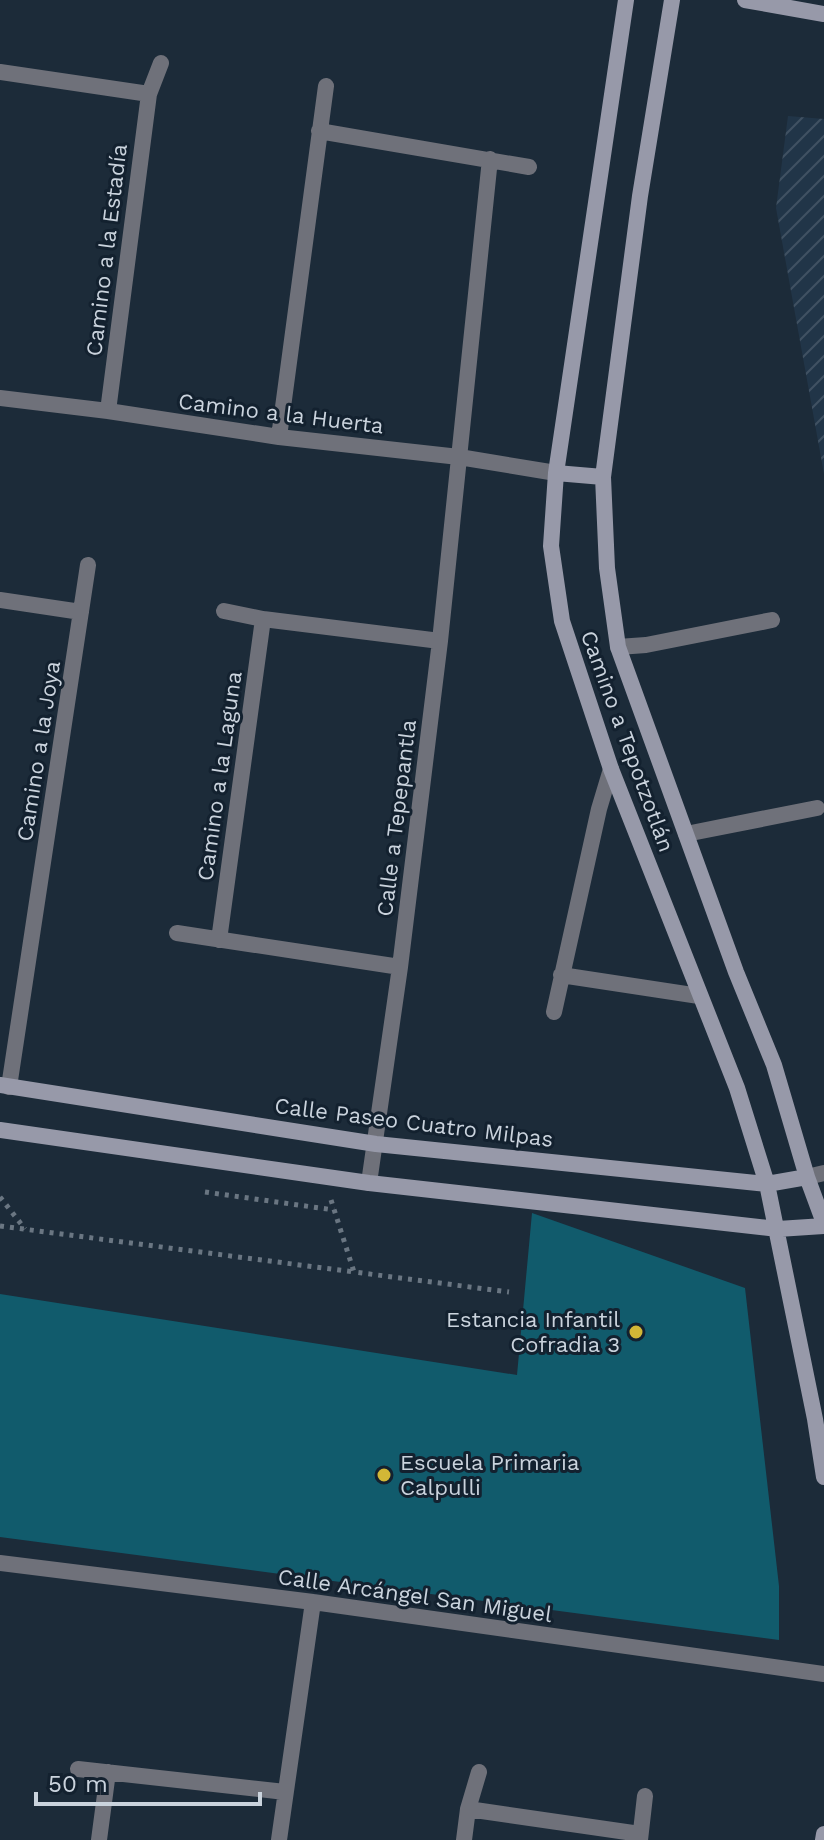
<svg xmlns="http://www.w3.org/2000/svg" width="824" height="1840" font-family="'Work Sans',sans-serif">
  <style>
    .industrial { fill: url(#industrial-furrows) }
    .building { fill: #115b6c }
    .lines { fill: none; stroke-linecap: round; stroke-linejoin: round }
    .path { stroke: #6a7682; stroke-width: 5; stroke-dasharray: 4 6; stroke-linecap: butt }
    .street { stroke: #6f717a; stroke-width: 16 }
    .secondary { stroke: #9799a9; stroke-width: 16 }
    .poi-dot { fill: #d2b736; stroke: #13212f; stroke-width: 3 }
    .labels { text-anchor: middle; stroke-width: 6; stroke-linejoin: round; paint-order: stroke }
    .street-label { font-size: 22px; fill: #cad3dd; stroke: #13212f }
    .poi-label { font-size: 22px; fill: #cad3dd; stroke: #13212f; text-anchor: end }
  </style>
  <defs>
    <pattern id="industrial-furrows" width="10" height="10" patternUnits="userSpaceOnUse" patternTransform="scale(2)"><rect width="10" height="10" fill="#213548"/><path d="M-1 1l2-2M0 10L10 0M9 11l2-2" fill="none" stroke="#405162"/></pattern>
  </defs>
  <rect width="100%" height="100%" fill="#1c2b39"/>
  <path class="industrial" d="M788 116 824 119V474L776 208Z"/>
  <path class="building" d="M532 1213 745 1288 779 1586V1640L0 1537V1294L517 1375Z"/>
  <g class="lines">
    <path class="path" d="M205 1192 334 1210
      M0 1197 25 1229
      M331 1200 354 1272 509 1292
      M0 1226 354 1272"/>
    <path class="street" d="M0 72 149 94
      M319 131 529 167
      M0 398 108 411 279 437 459 457 556 473
      M108 411 149 94 161 63
      M279 437 326 86
      M0 600 81 612
      M224 611 263 619 440 641
      M618 647 646 645 772 620
      M686 834 817 808
      M177 933 400 967
      M219 940 263 619
      M561 975 699 996
      M554 1012 599 809 611 769
      M9 1087 88 565
      M807 1177 824 1173
      M369 1183 400 967 440 641 490 159
      M0 1563 313 1602 824 1674
      M78 1769 285 1792
      M468 1809 640 1834
      M99 1840 108 1772
      M279 1840 313 1602
      M464 1840 468 1809 479 1772
      M640 1840 645 1796"/>
    <path class="secondary" d="M626 0 556 473 551 546 562 621 611 769 737 1088 767 1184 815 1419 824 1477
      M672 0 640 196 603 477 607 568 618 647 736 972 774 1065 807 1177 824 1223
      M745 0 824 14
      M556 473 603 477
      M0 1085 376 1144 767 1184 807 1177
      M0 1130 369 1183 778 1229 824 1226
      M823 1840 824 1834"/>
  </g>
  <g class="poi-dot">
    <circle cx="636" cy="1332" r="8"/>
    <circle cx="384" cy="1475" r="8"/>
  </g>
  <g class="labels">
    <g class="street-label">
      <text transform="translate(106 250) rotate(-83)" y="8">Camino a la Estadía</text>
      <text transform="translate(281 413) rotate(7)" y="8">Camino a la Huerta</text>
      <text transform="translate(628 741) rotate(70)" y="8">Camino a Tepotzotlán</text>
      <text transform="translate(38 751) rotate(-81)" y="8">Camino a la Joya</text>
      <text transform="translate(219 776) rotate(-82)" y="8">Camino a la Laguna</text>
      <text transform="translate(396 818) rotate(-83)" y="8">Calle a Tepepantla</text>
      <text transform="translate(414 1122) rotate(7)" y="8">Calle Paseo Cuatro Milpas</text>
      <text transform="translate(415 1595) rotate(8)" y="8">Calle Arcángel San Miguel</text>
    </g>
    <g class="poi-label">
      <text x="620" y="1327">Estancia Infantil<tspan x="620" dy="25">Cofradia 3</tspan></text>
      <text x="400" y="1470" text-anchor="start">Escuela Primaria<tspan x="400" dy="25">Calpulli</tspan></text>
    </g>
  </g>
  <path d="M36 1792v12h224v-12" fill="none" stroke="#cad3dd" stroke-width="4"/>
  <text x="48" y="1792" font-size="24" fill="#cad3dd" stroke="#13212f" stroke-width="6" paint-order="stroke">50 m</text>
</svg>
